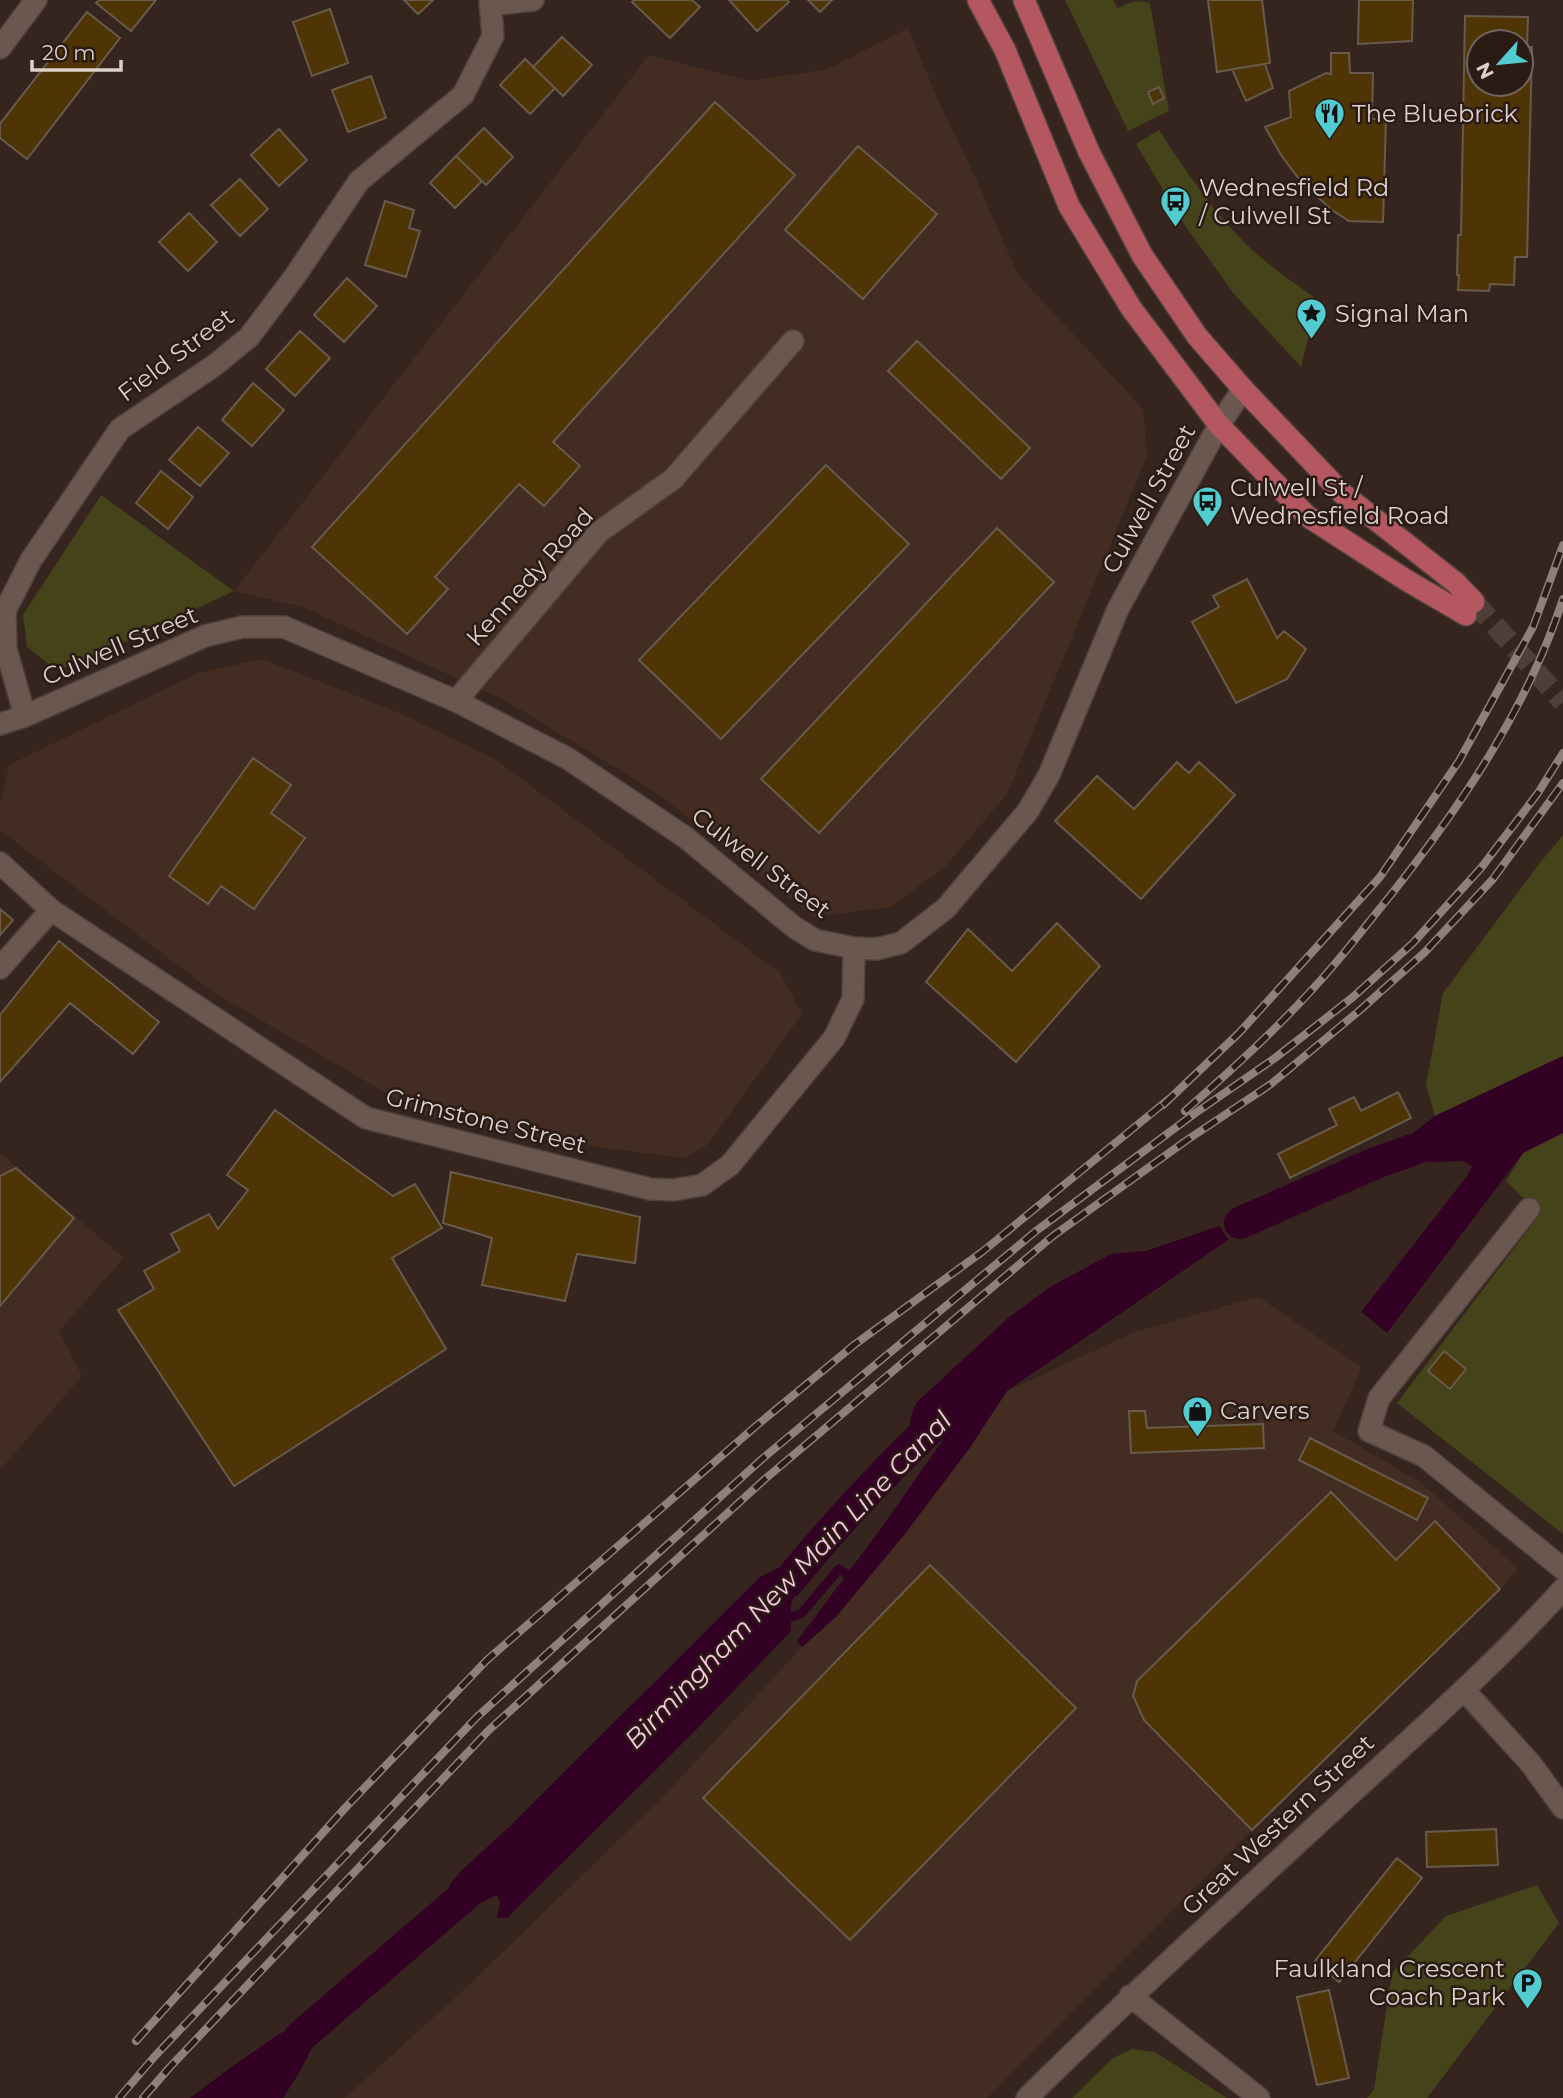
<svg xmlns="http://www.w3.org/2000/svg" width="1563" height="2098" font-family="Montserrat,sans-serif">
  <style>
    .built { fill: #432d23 }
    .green { fill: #45431a }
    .water { fill: #320123 }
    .pier { fill: #35251e }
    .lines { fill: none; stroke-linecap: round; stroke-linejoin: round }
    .stream { stroke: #320123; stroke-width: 9 }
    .canal { stroke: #320123; stroke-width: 32 }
    .building { fill: #4f3405; stroke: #665b4c; stroke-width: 2; fill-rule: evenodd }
    .primary-tunnel { stroke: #4e3f38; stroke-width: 21; stroke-dasharray: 21 10; stroke-linecap: butt }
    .pedestrian-casing { stroke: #4e413b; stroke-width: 24 }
    .minor-casing { stroke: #4e413b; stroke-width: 24 }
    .primary-casing { stroke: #4e413b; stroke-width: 24 }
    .pedestrian { stroke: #6a5850; stroke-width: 21 }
    .minor { stroke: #6a5850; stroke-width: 21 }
    .primary { stroke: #b45761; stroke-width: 21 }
    .rail-casing { stroke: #8e807b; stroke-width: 8 }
    .rail { stroke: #2a1b15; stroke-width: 5; stroke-dasharray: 16; stroke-linecap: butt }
    .labels { text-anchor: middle; stroke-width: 5; stroke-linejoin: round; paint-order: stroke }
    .poi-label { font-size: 24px; fill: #dcd1cd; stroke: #2a1b15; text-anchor: start }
    .street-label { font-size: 24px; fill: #dcd1cd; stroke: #2a1b15 }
    .water-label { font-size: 26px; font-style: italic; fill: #fcc7e5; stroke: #2a1b15 }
  </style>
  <rect width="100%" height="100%" fill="#35251e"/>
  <path class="built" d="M908 28 938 100 976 179 1018 275 1143 409 1147 456 1007 794 944 868 890 907 813 917 657 793 506 701 303 607 234 591 649 55 751 81 828 69Z
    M262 659 397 712 495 759 780 973 802 1014 708 1144 686 1158 611 1149 429 1118 213 992 0 830V805L9 765 198 673Z
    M0 1153 124 1258 59 1331 82 1376 0 1470Z
    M1258 1297 1362 1367 1333 1431 1420 1482 1518 1568 1500 1589 1252 1830 987 2098H345L470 1984 664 1796 802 1647 836 1617 904 1535 969 1449 1007 1391 1135 1332Z"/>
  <path class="green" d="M1065 0H1113L1118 8C1129 2 1137 0 1150 3L1169 111 1128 131Z
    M1159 130C1185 170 1211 209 1245 243 1267 265 1293 282 1318 300L1301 367 1234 294 1179 217 1136 144Z
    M101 495 234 591 85 661 56 670 27 647 23 615Z
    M1563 835V1056L1435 1116 1426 1085 1443 993 1539 864Z
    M1563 1133V1534L1397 1403 1540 1214 1506 1181 1524 1152Z
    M1537 1885 1559 1923 1427 2098H1367L1374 2089 1392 1973 1446 1916Z
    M1132 2049 1155 2052 1227 2098H1072L1113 2058Z"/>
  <path class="water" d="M1563 1056V1133L1523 1153 1387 1333 1361 1312 1467 1176 1472 1166 1463 1161 1373 1164 1435 1116Z
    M1278 1206 1007 1391 969 1449 904 1535 836 1617 802 1647 797 1641 877 1534 943 1440 906 1451 911 1416 917 1402 1008 1318 1050 1287 1111 1254 1146 1251Z
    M815 1550 791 1604V1631L695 1731 507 1918H497L500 1902 497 1895 476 1905 439 1917 450 1884 462 1870 511 1825 760 1577Z
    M333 2008 299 2073 283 2098H190L230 2068 279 2034Z"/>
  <path class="pier" d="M1236 1218 1248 1231 1231 1243 1218 1224Z"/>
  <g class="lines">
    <path class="stream" d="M781 1618 792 1617 802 1613 839 1569 852 1578 854 1575"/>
    <path class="canal" d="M1240 1223 1373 1164 1412 1150
      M788 1582C834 1526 883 1473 936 1423
      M300 2037 471 1890"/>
  </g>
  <path class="building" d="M99 0H156L131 31 96 3Z
    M404 0H433L418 14Z
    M634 0H692L700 7 670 38 632 2Z
    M729 0H787L789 2 757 31Z
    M808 0H832L820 12Z
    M1208 0H1262L1270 63 1217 72Z
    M1359 0H1413L1412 41 1358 44Z
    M330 9 348 63 312 76 293 22Z
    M87 12 120 38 27 159 0 138V124Z
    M1465 16 1528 17 1527 47H1532L1527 257H1515L1514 285 1490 284 1489 291 1458 290 1459 275H1457L1458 235H1461ZM1479 42H1521V84H1479Z
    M562 37 592 65 563 96 533 67Z
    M1331 53H1349L1350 73H1373L1372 119H1386L1383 222 1349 221 1332 210 1302 183 1281 155 1265 127 1291 117 1289 91 1326 73 1331 74Z
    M525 59 555 88 530 114 500 85Z
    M1265 64 1273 88 1246 101 1232 69Z
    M371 76 386 118 348 132 332 90Z
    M1159 87 1164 98 1153 104 1148 92Z
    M715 102 795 175 553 442 580 466 544 506 519 484 435 577 448 589 407 634 312 547Z
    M484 128 513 157 486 185 456 156Z
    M279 129 307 160 279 186 251 155Z
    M858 146 937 214 863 299 785 230Z
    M456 156 482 181 455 208 430 183Z
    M240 179 268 209 240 236 211 205Z
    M385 201 414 210 409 228 420 231 406 277 365 265Z
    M189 213 217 242 188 271 159 242Z
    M347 278 377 306 344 342 314 315Z
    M300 331 330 358 295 396 266 369Z
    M917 341 1030 448 1001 479 888 371Z
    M253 383 284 410 252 446 222 420Z
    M198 427 229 453 200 486 169 460Z
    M826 465 909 544 721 739 639 660Z
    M161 471 193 497 168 529 136 503Z
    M997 528 1054 582 819 833 761 779Z
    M1247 579 1277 638 1284 631 1306 649 1287 679 1236 703 1192 622 1219 607 1213 596Z
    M253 758 291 785 271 813 305 838 254 909 221 886 208 904 169 876Z
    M1177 762 1189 773 1199 762 1235 795 1141 899 1055 821 1097 776 1134 809Z
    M0 909 13 920 0 935Z
    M1057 923 1100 966 1016 1062 926 982 968 929 1012 971Z
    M59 941 159 1022 133 1054 70 1003 0 1082V1015Z
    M1398 1092 1411 1118 1290 1178 1278 1154 1337 1125 1329 1109 1354 1097 1361 1111Z
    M275 1110 393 1196 415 1184 442 1228 392 1258 446 1349 234 1486 118 1310 154 1289 144 1271 180 1251 171 1234 209 1214 218 1229 248 1190 227 1175Z
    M16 1168 74 1218 0 1306V1176Z
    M451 1172 640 1217 635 1263 577 1254 565 1301 482 1285 492 1238 443 1223Z
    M1444 1351 1466 1369 1450 1389 1428 1371Z
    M1129 1411H1145L1147 1428 1263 1424 1264 1448 1131 1453Z
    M1310 1438 1428 1498 1417 1520 1299 1460Z
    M1331 1492 1396 1560 1435 1521 1500 1589 1252 1830 1144 1720 1133 1696 1137 1681Z
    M930 1565 1076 1708 850 1940 703 1798Z
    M1496 1829 1498 1865 1427 1867 1426 1832Z
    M1397 1858 1422 1878 1339 1982 1314 1962Z
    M1329 1990 1349 2078 1317 2085 1297 1997Z"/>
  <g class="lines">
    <path class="primary-tunnel" d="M1474 602 1563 702"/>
    <defs>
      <path id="pedestrian" d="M0 968 51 910"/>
      <path id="minor" d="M490 5 533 0
        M0 48 36 0
        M456 701 599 532 673 479 793 341
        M25 716 6 649 5 611 31 560 120 429 215 365 249 337 293 279 359 181 463 95 493 36 490 0
        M0 724 25 716 205 636 242 627H284L456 701 567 758 685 837 794 927 815 940 854 948 876 949 901 943 946 908 1028 811 1049 775 1118 609 1219 425 1243 389
        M0 863 51 910 366 1118 650 1189 673 1190 702 1185 730 1165 834 1038 853 999 854 948
        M1529 1209 1379 1398 1369 1431 1424 1456 1563 1569
        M1464 1690 1531 1764 1563 1808
        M1130 1996 1259 2098
        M1027 2098C1130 1996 1238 1898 1345 1799 1419 1731 1496 1664 1563 1589"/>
      <path id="primary" d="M978 0 1005 50 1069 206 1131 308 1219 425 1307 516 1406 580 1466 615
        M1024 0 1089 152 1142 255 1197 336 1243 389 1343 494 1456 583 1474 602"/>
    </defs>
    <use href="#pedestrian" class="pedestrian-casing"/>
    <use href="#minor" class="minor-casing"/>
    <use href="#primary" class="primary-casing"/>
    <use href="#pedestrian" class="pedestrian"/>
    <use href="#minor" class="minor"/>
    <use href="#primary" class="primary"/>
    <defs>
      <path id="rail" d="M1163 1105 1239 1033 1380 877 1459 761 1533 627 1563 545
        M1185 1111C1236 1066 1289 1018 1333 966 1353 943 1371 919 1390 896 1461 806 1527 709 1563 599
        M136 2041 346 1807 487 1660 756 1426 854 1345 982 1252 1169 1099
        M119 2098 155 2056 476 1718 762 1459 1036 1231 1194 1114 1275 1058 1353 997 1413 943 1481 868 1538 793 1563 753
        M143 2098 170 2067 489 1730 765 1479 1053 1236 1187 1140 1271 1084 1359 1011 1424 953 1493 879 1563 783"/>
    </defs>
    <use href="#rail" class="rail-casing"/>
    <use href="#rail" class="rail"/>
  </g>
  <defs>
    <symbol id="restaurant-pin" viewBox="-11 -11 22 30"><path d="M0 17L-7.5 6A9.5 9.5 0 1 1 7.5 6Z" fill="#52ccd0" stroke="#2a1b15"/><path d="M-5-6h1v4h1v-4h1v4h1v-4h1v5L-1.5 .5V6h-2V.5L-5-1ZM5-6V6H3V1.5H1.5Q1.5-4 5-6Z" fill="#111"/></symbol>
    <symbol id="bus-pin" viewBox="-11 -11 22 30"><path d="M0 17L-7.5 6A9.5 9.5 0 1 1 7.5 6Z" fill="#52ccd0" stroke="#2a1b15"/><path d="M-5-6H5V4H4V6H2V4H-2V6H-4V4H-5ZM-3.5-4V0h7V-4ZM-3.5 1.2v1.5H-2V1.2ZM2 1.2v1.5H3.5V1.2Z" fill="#111"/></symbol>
    <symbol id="sight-pin" viewBox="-11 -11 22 30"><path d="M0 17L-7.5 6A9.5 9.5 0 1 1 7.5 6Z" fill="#52ccd0" stroke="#2a1b15"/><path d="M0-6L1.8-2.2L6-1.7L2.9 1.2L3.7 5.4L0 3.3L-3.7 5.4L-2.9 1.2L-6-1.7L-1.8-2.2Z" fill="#111"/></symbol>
    <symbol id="shop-pin" viewBox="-11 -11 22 30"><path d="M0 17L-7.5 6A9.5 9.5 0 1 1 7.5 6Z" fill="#52ccd0" stroke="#2a1b15"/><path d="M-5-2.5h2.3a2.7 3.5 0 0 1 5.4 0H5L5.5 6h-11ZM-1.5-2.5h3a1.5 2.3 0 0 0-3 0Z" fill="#111"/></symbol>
    <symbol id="parking-pin" viewBox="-11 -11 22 30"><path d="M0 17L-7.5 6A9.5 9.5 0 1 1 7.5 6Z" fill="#52ccd0" stroke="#2a1b15"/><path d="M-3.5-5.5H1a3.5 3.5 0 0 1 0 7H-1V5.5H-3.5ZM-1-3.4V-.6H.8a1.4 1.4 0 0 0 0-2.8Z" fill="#111"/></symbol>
  </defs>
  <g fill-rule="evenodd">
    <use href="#restaurant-pin" x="1312" y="96" width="35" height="47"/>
    <use href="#bus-pin" x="1158" y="184" width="35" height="47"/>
    <use href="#sight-pin" x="1294" y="296" width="35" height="47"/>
    <use href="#bus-pin" x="1190" y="484" width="35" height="47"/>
    <use href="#shop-pin" x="1180" y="1394" width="35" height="47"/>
    <use href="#parking-pin" x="1510" y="1966" width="35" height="47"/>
  </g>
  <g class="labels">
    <g class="poi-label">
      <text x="1352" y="122">The Bluebrick</text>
      <text x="1199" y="196">Wednesfield Rd<tspan x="1199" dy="28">/ Culwell St</tspan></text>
      <text x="1335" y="322">Signal Man</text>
      <text x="1230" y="496">Culwell St /<tspan x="1230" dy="28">Wednesfield Road</tspan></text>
      <text x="1220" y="1419">Carvers</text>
      <text x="1505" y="1977" text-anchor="end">Faulkland Crescent<tspan x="1505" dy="28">Coach Park</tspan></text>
    </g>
    <g class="street-label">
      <text transform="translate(176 355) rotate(-37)" y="8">Field Street</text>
      <text transform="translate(1149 499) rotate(-61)" y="8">Culwell Street</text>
      <text transform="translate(530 577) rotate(-48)" y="8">Kennedy Road</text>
      <text transform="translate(120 646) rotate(-23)" y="8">Culwell Street</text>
      <text transform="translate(761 863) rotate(37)" y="8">Culwell Street</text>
      <text transform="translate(486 1121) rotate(14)" y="8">Grimstone Street</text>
      <text transform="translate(1278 1825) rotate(-43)" y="8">Great Western Street</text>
    </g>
    <g class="water-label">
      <text transform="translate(788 1580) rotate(-46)" y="9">Birmingham New Main Line Canal</text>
    </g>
  </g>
  <g transform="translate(1500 63) rotate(243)"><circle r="33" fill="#2a1b15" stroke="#71645f" stroke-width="2"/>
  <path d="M0-5L12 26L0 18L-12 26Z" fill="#52ccd0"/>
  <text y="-10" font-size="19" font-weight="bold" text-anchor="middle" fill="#dcd1cd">N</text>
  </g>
  <path d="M32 60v10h89v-10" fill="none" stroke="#dcd1cd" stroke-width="3.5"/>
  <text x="42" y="60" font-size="21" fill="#dcd1cd" stroke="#2a1b15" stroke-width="5" paint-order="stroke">20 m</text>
</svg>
